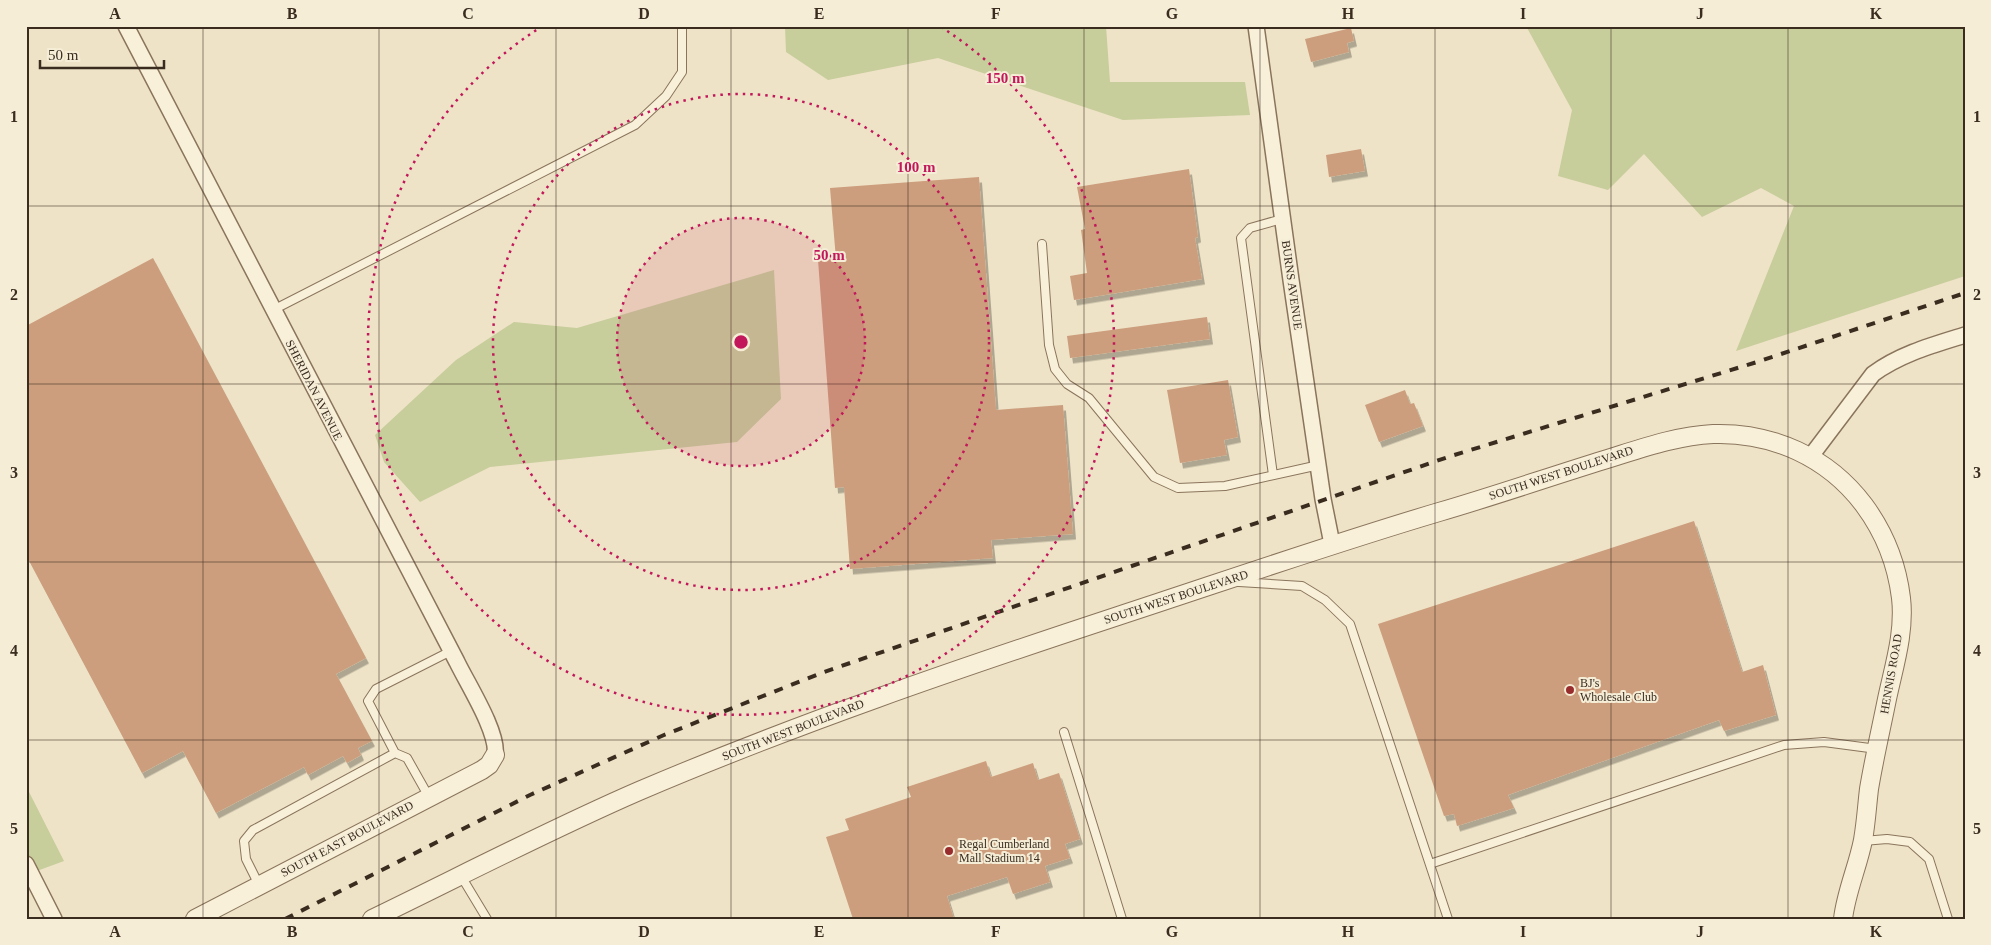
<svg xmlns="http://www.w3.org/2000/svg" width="1991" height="945" font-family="'Times New Roman',serif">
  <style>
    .green { fill: #c7cd9b }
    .building { fill: #cc9e7d; filter: url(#shadow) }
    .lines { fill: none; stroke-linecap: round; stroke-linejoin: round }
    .service-casing { stroke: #8a755c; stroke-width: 10 }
    .minor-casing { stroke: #8a755c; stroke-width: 18 }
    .tertiary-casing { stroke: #8a755c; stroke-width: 20 }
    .service { stroke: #f9f0da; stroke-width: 8 }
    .minor { stroke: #f9f0da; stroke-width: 15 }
    .tertiary { stroke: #f9f0da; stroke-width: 18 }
    .rail { stroke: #3a2d20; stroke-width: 4; stroke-dasharray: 9 9; stroke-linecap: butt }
    .grid { fill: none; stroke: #3a2d20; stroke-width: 1; stroke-opacity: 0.55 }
    .ring { fill: none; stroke: #c2185b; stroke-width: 2.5; stroke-dasharray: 2.5 5 }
    .poi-dot { fill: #992c2c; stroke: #f6edd7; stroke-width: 2 }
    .labels { text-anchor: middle; stroke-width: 4; stroke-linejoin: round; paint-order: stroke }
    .street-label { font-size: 12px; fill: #3a2d20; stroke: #f6edd7 }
    .poi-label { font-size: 12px; fill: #3a2d20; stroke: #f6edd7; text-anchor: start }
    .centre { fill: #c2185b; stroke: #f6edd7; stroke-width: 2.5 }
    .ring-label { font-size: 15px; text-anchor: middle; font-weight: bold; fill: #c2185b; stroke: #f6edd7; stroke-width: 4; stroke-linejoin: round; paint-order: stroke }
    .neatline { fill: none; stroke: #3a2d20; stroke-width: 2 }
    .grid-label { font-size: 16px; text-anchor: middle; font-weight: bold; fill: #3a2d20 }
  </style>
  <defs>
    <filter id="shadow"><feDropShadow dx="3" dy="5.5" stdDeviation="0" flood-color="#0004"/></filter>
  </defs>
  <rect width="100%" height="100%" fill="#eee3c7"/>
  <path class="green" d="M785 26H1106L1110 82H1245L1250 115 1123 120 938 58 828 80 786 52Z
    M1526 26H1965V276L1736 351 1794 206 1761 188 1702 217 1644 154 1608 190 1558 176 1572 110Z
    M774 270 781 399 737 442 490 467 420 502 384 462 375 435 456 360 514 322 577 328Z
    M26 786 64 861 26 875Z"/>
  <path class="building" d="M1351 28 1354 41 1347 43 1349 52 1311 62 1305 39Z
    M1361 149 1365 171 1329 177 1326 155Z
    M1189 169 1198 237 1195 238 1202 279 1074 300 1070 276 1087 273 1081 230 1085 229 1077 187Z
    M979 177 996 410 1063 405 1073 534 991 540 993 558 850 569 844 487 835 488 818 260 836 259 830 188Z
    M153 258 366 658 336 674 372 741 358 748 361 755 347 763 343 756 308 775 304 767 216 813 183 751 142 773 26 555V326Z
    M1207 317 1210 339 1070 358 1067 336Z
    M1228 380 1238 437 1224 440 1227 455 1180 463 1167 390Z
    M1405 390 1410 404 1414 403 1423 426 1379 442 1365 405Z
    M1694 521 1742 672 1763 665 1776 715 1724 731 1719 720 1508 795 1514 808 1457 826 1454 814 1444 816 1378 624Z
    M986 761 991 777 1033 763 1038 780 1059 773 1080 839 1065 844 1070 858 1045 866 1050 882 1013 894 1007 877 947 896 954 919H853L826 837 849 830 845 819 911 797 907 787Z"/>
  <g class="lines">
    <defs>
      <path id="service" d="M1042 244 1049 345 1055 369 1067 384 1089 398 1154 477 1178 488 1225 486 1319 465
        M273 310 635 125 666 96 682 72V26
        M1273 475 1241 238 1250 228 1282 219
        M1239 582 1302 586 1325 600 1350 624 1448 919
        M1064 732 1122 919
        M429 797 407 758 395 753 368 701 376 689 451 651
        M1863 841 1887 839 1910 842 1929 859 1948 919
        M1430 864 1784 745 1824 742 1877 749
        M461 876 487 919
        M259 885 246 859 244 841 253 830 395 753"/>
      <path id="minor" d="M126 26 457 662C467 683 499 733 495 755
        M1256 26 1291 280 1323 499 1332 544
        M1811 456 1873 374C1900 354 1933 345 1965 335
        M26 864 54 919"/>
      <path id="tertiary" d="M195 919 482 770 489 765 495 755
        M372 919C461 876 549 830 639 791 796 724 957 669 1118 616 1225 581 1331 544 1439 512 1494 496 1549 477 1604 460 1640 449 1675 436 1713 434 1772 432 1828 457 1864 505 1884 532 1897 565 1901 598 1905 632 1894 666 1887 699 1881 729 1874 759 1869 789 1867 806 1866 823 1863 840 1858 866 1846 892 1843 919"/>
    </defs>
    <use href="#service" class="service-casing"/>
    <use href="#minor" class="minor-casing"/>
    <use href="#tertiary" class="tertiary-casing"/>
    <use href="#service" class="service"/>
    <use href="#minor" class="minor"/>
    <use href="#tertiary" class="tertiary"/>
    <path class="rail" d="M285 919 530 795 664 735 824 672 1451 456 1757 362 1965 293"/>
  </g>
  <path class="grid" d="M203 26V919M379 26V919M556 26V919M731 26V919M908 26V919M1084 26V919M1260 26V919M1435 26V919M1611 26V919M1788 26V919M26 206H1965M26 384H1965M26 562H1965M26 740H1965"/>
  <circle cx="741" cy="342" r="124" fill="#c2185b" fill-opacity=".12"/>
  <g class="ring">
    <circle cx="741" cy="342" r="124"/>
    <circle cx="741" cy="342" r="248"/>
    <path d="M941 27A373 373 0 1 1 541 27"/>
  </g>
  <g class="poi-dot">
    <circle cx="1570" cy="690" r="5"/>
    <circle cx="949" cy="851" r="5"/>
  </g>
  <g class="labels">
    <g class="street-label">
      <text transform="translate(1292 285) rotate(82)" y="4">BURNS AVENUE</text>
      <text transform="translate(314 390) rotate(63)" y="4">SHERIDAN AVENUE</text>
      <text transform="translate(1561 473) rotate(-18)" y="4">SOUTH WEST BOULEVARD</text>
      <text transform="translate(1176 597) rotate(-18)" y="4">SOUTH WEST BOULEVARD</text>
      <text transform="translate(1891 674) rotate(-80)" y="4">HENNIS ROAD</text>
      <text transform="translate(793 730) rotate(-21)" y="4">SOUTH WEST BOULEVARD</text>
      <text transform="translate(347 839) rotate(-28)" y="4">SOUTH EAST BOULEVARD</text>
    </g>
    <g class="poi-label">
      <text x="1580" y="687">BJ's<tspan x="1580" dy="14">Wholesale Club</tspan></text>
      <text x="959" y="848">Regal Cumberland<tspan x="959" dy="14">Mall Stadium 14</tspan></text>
    </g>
  </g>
  <circle cx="741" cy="342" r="8" class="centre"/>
  <g class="ring-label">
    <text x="1005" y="83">150 m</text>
    <text x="916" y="172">100 m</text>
    <text x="829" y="260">50 m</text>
  </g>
  <rect width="1991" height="945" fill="none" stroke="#f6edd7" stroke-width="55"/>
  <path d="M40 60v8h124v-8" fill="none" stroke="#3a2d20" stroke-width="2.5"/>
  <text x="48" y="60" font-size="15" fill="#3a2d20" stroke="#f6edd7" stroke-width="4" paint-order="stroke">50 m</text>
  <rect x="28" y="28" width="1936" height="890" class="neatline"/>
  <g class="grid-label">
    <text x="115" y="19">A</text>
    <text x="292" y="19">B</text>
    <text x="468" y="19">C</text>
    <text x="644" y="19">D</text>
    <text x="819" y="19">E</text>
    <text x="996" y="19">F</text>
    <text x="1172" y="19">G</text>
    <text x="1348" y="19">H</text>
    <text x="1523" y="19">I</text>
    <text x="1700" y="19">J</text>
    <text x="1876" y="19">K</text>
    <text x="14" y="122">1</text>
    <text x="1977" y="122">1</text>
    <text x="14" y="300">2</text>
    <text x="1977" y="300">2</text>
    <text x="14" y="478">3</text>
    <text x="1977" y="478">3</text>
    <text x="14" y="656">4</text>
    <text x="1977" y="656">4</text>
    <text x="14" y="834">5</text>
    <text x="1977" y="834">5</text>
    <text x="115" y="937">A</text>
    <text x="292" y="937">B</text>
    <text x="468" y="937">C</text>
    <text x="644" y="937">D</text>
    <text x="819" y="937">E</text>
    <text x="996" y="937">F</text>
    <text x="1172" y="937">G</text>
    <text x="1348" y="937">H</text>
    <text x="1523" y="937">I</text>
    <text x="1700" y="937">J</text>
    <text x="1876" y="937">K</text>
  </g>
</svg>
